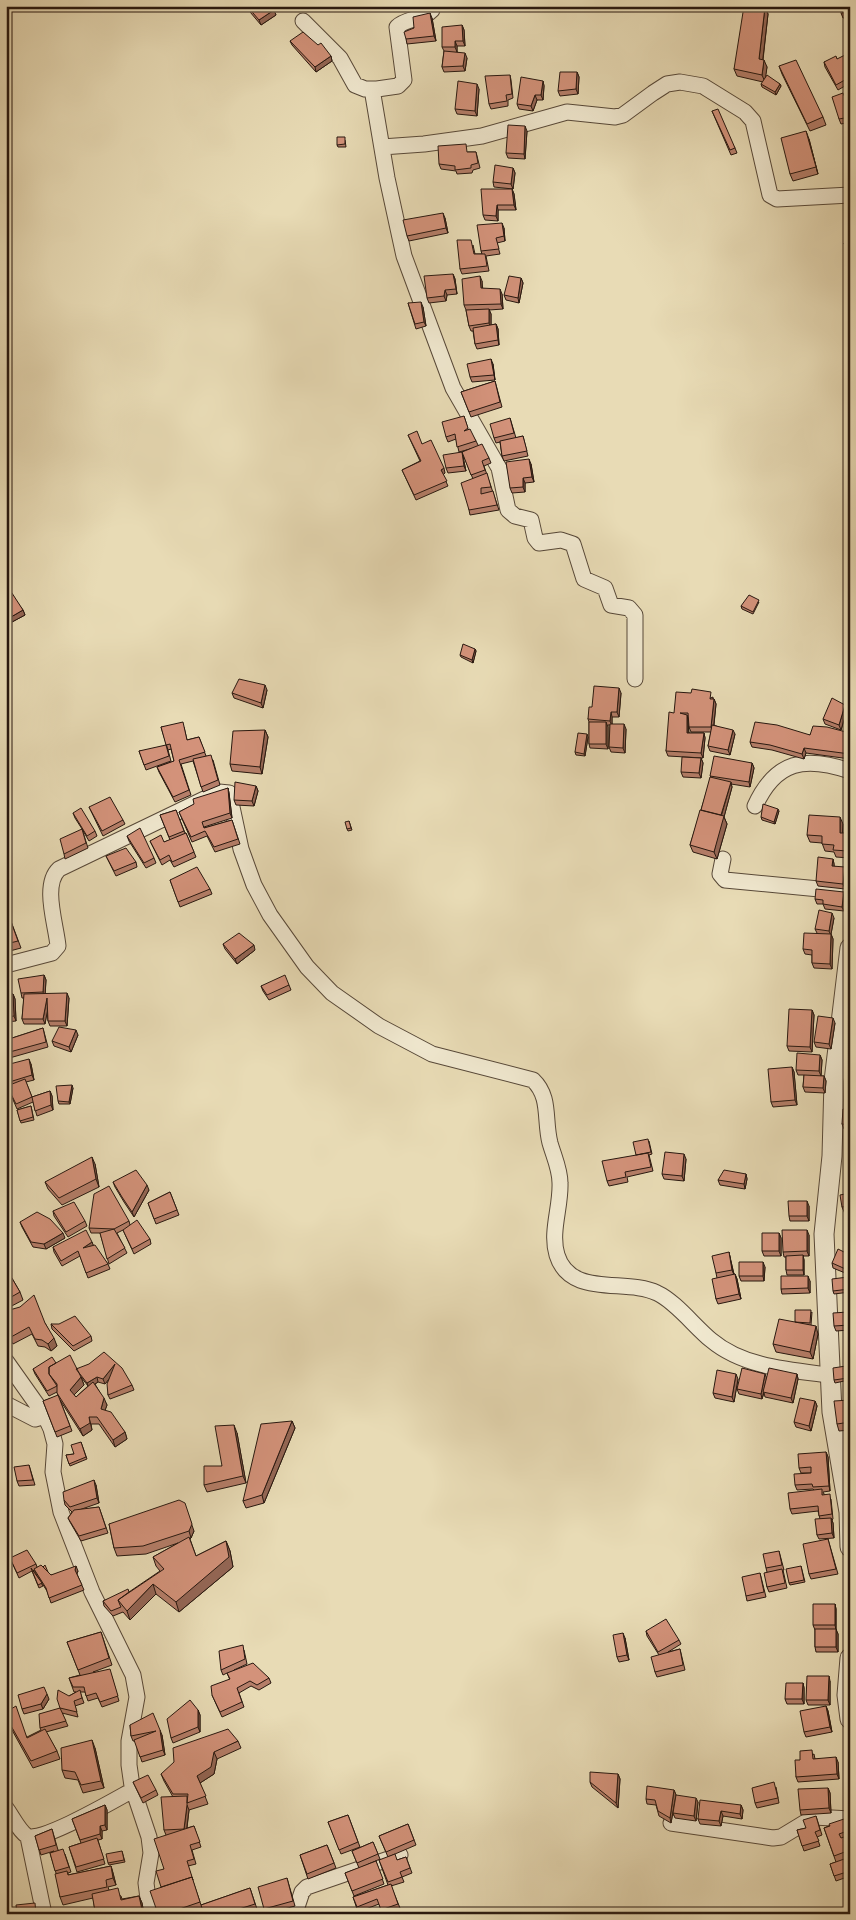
<svg xmlns="http://www.w3.org/2000/svg" width="856" height="1920" font-family="'IM FELL DW Pica',serif">
  <style>
    .lines { fill: none; stroke-linecap: round; stroke-linejoin: round }
    .minor-casing { stroke: #574838; stroke-width: 17 }
    .tertiary-casing { stroke: #574838; stroke-width: 21 }
    .minor { stroke: #f0e8cf; stroke-width: 15 }
    .tertiary { stroke: #f0e8cf; stroke-width: 19 }
    .wall { fill: #b57e69; stroke: #27170f; fill-rule: evenodd }
    .shaded-wall { fill: #946655; stroke: #27170f }
    .building { fill: #d3927a; stroke: #27170f }
  </style>
  <rect width="100%" height="100%" fill="#e8dbb5"/>
  <filter id="stains"><feTurbulence type="fractalNoise" baseFrequency=".004" numOctaves="4"/><feColorMatrix values="0 0 0 0 .2 0 0 0 0 .09 0 0 0 0 .02 0 0 0 .5 -.17"/></filter>
  <radialGradient id="worn" r=".72"><stop offset=".6" stop-color="#630" stop-opacity="0"/><stop offset="1" stop-color="#630" stop-opacity=".3"/></radialGradient>
  <g class="lines">
    <defs>
      <path id="minor" d="M433 6 432 10C423 20 406 18 397 27L404 80 398 86 377 89 373 95 387 178 404 256 453 388 499 468 508 510 515 516 531 520 535 538 539 543 561 540 573 544 584 579 605 588 611 605 629 608 635 615V679
        M303 21 340 58 355 85 365 89H377
        M382 147 424 144 482 136 567 112 615 117 623 115 653 93 667 84 680 82 703 86 745 112 753 121 770 195 777 199 850 195
        M755 806C776 760 805 756 850 771
        M723 859 720 874 725 880 850 892
        M6 965 52 953 58 946C56 924 42 885 59 869L219 792 229 793 241 849 254 885 270 915 307 967 332 993 379 1026 432 1054 533 1080C551 1097 544 1120 550 1143 554 1157 560 1169 560 1183 561 1207 550 1232 557 1255 570 1298 626 1278 657 1293 675 1301 695 1327 711 1340 743 1367 789 1370 829 1375
        M6 1361 45 1416 51 1429 55 1444 53 1472 61 1512 92 1592 133 1675 137 1697 129 1741V1765L132 1786 149 1837 151 1853 146 1883 150 1914
        M6 1404 35 1419 45 1416
        M6 1808C12 1816 19 1831 27 1836 40 1844 118 1798 133 1790
        M671 1823 773 1838 781 1837 814 1817 850 1819
        M28 1837 44 1914
        M280 1914 297 1907 302 1892 307 1887 400 1855"/>
      <path id="tertiary" d="M850 948 834 1081 832 1156 824 1234 832 1412 849 1512 850 1547
        M850 1658 847 1695 850 1719"/>
    </defs>
    <use href="#minor" class="minor-casing"/>
    <use href="#tertiary" class="tertiary-casing"/>
    <use href="#minor" class="minor"/>
    <use href="#tertiary" class="tertiary"/>
  </g>
  <path class="wall" d="M245 6H271L276 15 261 25Z
    M850 6V28L846 18H843L841 13Z
    M765 7 768 14 763 60 767 67 765 77 780 84 781 86 776 95 762 87 761 84 763 82 737 76 734 69Z
    M432 18 436 41 407 44 406 39 414 28Z
    M462 25 464 30 465 46H457V52L467 58 465 71 444 72 442 67 444 51 442 47Z
    M290 41 331 56 332 61 316 72 292 45Z
    M837 59 850 64V73L848 74 850 77V83L838 90 825 67 824 62Z
    M779 66 823 117 826 125 810 131 782 74Z
    M577 72 579 77 578 94 560 96 558 91Z
    M510 75 511 80 513 98 508 100V106L491 109 489 104Z
    M543 81 544 86 543 100H537L533 111 519 109 517 104Z
    M479 89 477 116 457 114 455 109Z
    M850 99V122L841 124 839 119 846 100Z
    M712 111 735 148 737 153 731 155Z
    M527 131 525 159 508 158 506 153Z
    M809 139 818 174 793 181 790 174Z
    M345 140 346 147H338L337 145Z
    M468 152H476L480 168 473 170 472 173 457 174 456 171 441 169 439 164Z
    M513 168 515 173 513 189 494 187 493 182Z
    M512 189 514 194 516 210H498V221L485 220 483 215Z
    M445 218 448 233 409 241 407 236Z
    M504 228 505 241 497 243 500 254 486 256 489 271 462 274 460 269 473 245 475 254H482L481 251Z
    M850 241V258H849L844 243Z
    M453 274 455 279 457 294 447 295 446 301 429 303 427 298Z
    M521 278 523 283 519 303 506 300 504 295Z
    M482 281V288L502 294 503 309 489 310 491 314V325L496 324 498 329 499 345 477 349 475 344 473 331H471L469 326 466 310 464 305Z
    M408 303 423 307 426 326 416 329Z
    M493 364 495 380 472 382 470 377Z
    M495 381 502 407 471 417 461 392Z
    M464 416 468 429 476 441 478 445 489 458 491 463 484 466 499 510 470 515 469 510 473 479 462 452 470 449 459 452 456 439 448 442 446 437Z
    M510 418 516 438 523 436 528 456 504 461 502 456 500 442 496 443 494 438Z
    M408 435 422 444 445 473 443 475 448 486 416 500 402 470 420 461Z
    M462 452 466 471 448 473 446 468Z
    M531 464 534 482 525 483V492L512 493 510 488Z
    M6 588 23 610 25 615 12 622 6 613Z
    M759 602 753 614 742 609 741 606Z
    M475 649 476 651 473 663 461 657 460 655Z
    M267 690 263 708 234 698 232 693Z
    M621 693 619 717H612V724L626 729 625 753 611 752 609 747 610 725H608V749L590 748 589 744V722L588 719 592 707Z
    M713 697V699H714L716 704 714 725 735 734 730 755 710 751 708 746 711 732H691L689 727V718H688L689 733H704L705 738 703 758 668 756 666 751 674 713Z
    M845 705 847 710 841 730 825 724 823 719Z
    M161 727H184L187 740 199 737 206 756 213 760 220 785 203 792 193 761 181 764 191 795 175 802 159 772 157 767 174 761 171 749 168 750Z
    M265 730 268 737 262 774 232 771 230 764Z
    M850 733V759L806 753 804 759 772 750 752 747 750 742 810 735Z
    M588 737 585 756 576 755 575 752Z
    M168 750 171 761 146 770 139 751Z
    M701 758 703 763 701 778 683 777 681 772Z
    M752 763 754 768 750 787 731 784 732 787 724 817 727 824 717 859 693 852 690 845 701 810 711 777 710 776Z
    M256 786 258 791 254 806 236 805 234 800Z
    M228 788 229 793 232 818 204 827V828L232 820 240 844 215 852 207 836 192 842 179 812Z
    M89 807 123 820 125 824 103 836Z
    M176 810 185 833H186L196 857 174 867 170 860 162 865 150 841 164 842 170 840 160 815Z
    M779 811 775 824 762 820 761 817Z
    M73 813 95 831 97 836 89 841 82 829 88 848 65 859 64 854 82 829 75 818Z
    M349 821 352 830 348 831 347 829Z
    M843 824V833H848L850 837V858L836 857 834 852 825 851 822 843 810 842 807 835Z
    M127 836 154 858 156 863 146 868 129 841Z
    M106 856 136 862 137 867 116 876Z
    M833 859 834 864V866L846 872 845 889 818 886 816 881Z
    M170 880 210 889 212 894 180 907Z
    M844 892 846 897 844 911 825 909 823 904H817L815 899Z
    M6 908 21 948 6 952Z
    M834 918 831 934 833 939 832 969 814 968 812 963V955L805 954 803 949 817 933 815 929Z
    M223 944 255 950 237 964 225 949Z
    M44 975 46 980 45 994 69 998 67 1026H50L48 1021 47 1010 45 1024H24L22 1019 24 998H22L21 993Z
    M289 985 291 990 269 1000 263 991 261 986Z
    M13 994 15 999 16 1021 6 1022V995Z
    M812 1010 814 1015 812 1052 789 1051 787 1046Z
    M835 1023 831 1049 816 1047 814 1042Z
    M43 1028 48 1047 6 1059V1040Z
    M78 1035 71 1052 54 1046 52 1041Z
    M820 1055 822 1060 821 1076H824L826 1081 825 1093 805 1092 803 1087 804 1075H798L796 1070Z
    M31 1064 34 1080 26 1082 32 1097 50 1091 52 1096 53 1110 37 1116 33 1102 17 1109 8 1088 6 1089V1065Z
    M792 1067 794 1072 797 1105 773 1107 771 1102Z
    M73 1088 70 1104H59L58 1101Z
    M31 1106 34 1120 21 1123 17 1110Z
    M850 1109V1129H844L842 1124Z
    M649 1141 652 1154 649 1155 653 1171 627 1177 628 1182 609 1186 607 1181 636 1155Z
    M686 1159 684 1181 664 1179 662 1174Z
    M95 1164 99 1187 62 1205 48 1189 45 1182Z
    M746 1174 747 1179 745 1189 720 1185 718 1180Z
    M113 1182 149 1190 134 1217 124 1202 115 1187Z
    M170 1192 179 1215 156 1224 148 1203Z
    M850 1193V1213L845 1214 842 1207Z
    M809 1206V1221H790L789 1216Z
    M53 1211 85 1221 87 1226 68 1237 54 1216Z
    M129 1221 130 1225 150 1239 151 1244 134 1254 123 1230 117 1233 127 1253 109 1264 100 1233H91L89 1228Z
    M20 1222 65 1238 46 1249 33 1247 22 1227Z
    M779 1233 781 1238V1256H764L762 1251Z
    M809 1235V1256H803L804 1260V1275H787L786 1270V1257H784L783 1252Z
    M92 1242 93 1245 108 1264 110 1269 88 1278 80 1256 62 1266 54 1252 53 1247Z
    M729 1252 730 1257 734 1274H735L737 1279 741 1299 718 1304 716 1299 717 1278 716 1273Z
    M850 1255V1275L833 1268 832 1263Z
    M765 1267 764 1281H741L739 1276Z
    M6 1268 20 1292 23 1300 6 1309Z
    M848 1277 850 1292 834 1294 833 1291Z
    M810 1281V1293L782 1294 781 1289Z
    M850 1298V1330L836 1331 834 1326 848 1312Z
    M6 1311 45 1323 57 1346 51 1351 45 1347 38 1346 32 1334 13 1344 6 1333Z
    M812 1312 811 1325 818 1334 813 1359 776 1352 773 1344 795 1322Z
    M51 1324 91 1336 92 1341 74 1351 52 1329Z
    M56 1363 76 1368 132 1385 134 1390 110 1399 108 1395 109 1379 105 1384 98 1382 95 1384 107 1405 105 1410 125 1432 127 1439 115 1447 99 1424H91L92 1430 83 1436 60 1400 72 1431 57 1437 43 1401 58 1396 57 1392 49 1396 35 1374 33 1369ZM81 1377 88 1386 76 1397 74 1395 84 1385Z
    M847 1368 849 1380 835 1383 834 1380Z
    M797 1374 798 1379 793 1403 765 1397 764 1393 762 1399 739 1394 737 1389 767 1378Z
    M738 1379 734 1402 715 1398 713 1393Z
    M850 1400V1430L839 1431 837 1424Z
    M815 1401 817 1406 811 1431 796 1427 794 1422Z
    M292 1421 295 1428 264 1503 246 1508 243 1501Z
    M237 1433 246 1483 207 1492 204 1485 222 1466Z
    M81 1442 87 1459 70 1466 66 1455 74 1454Z
    M826 1452 828 1457 830 1491 823 1492 824 1494 831 1499 833 1519 832 1520 833 1523 834 1538 819 1539 817 1535 820 1519 818 1511 792 1514 790 1509 814 1490 813 1489 797 1490 795 1485 811 1473H801L799 1468Z
    M29 1465 35 1485 19 1486 17 1481Z
    M96 1485 99 1503 79 1510 99 1507 108 1533 81 1541 70 1522 68 1518 72 1512 65 1505 64 1500Z
    M109 1524 194 1531 191 1538 190 1539 196 1556 226 1541 230 1551 233 1567 179 1612 156 1594 130 1620 123 1612 113 1616 104 1606 103 1601 129 1592 160 1571 156 1566 153 1557 178 1543 146 1554 117 1556 114 1548Z
    M828 1539 838 1574 811 1579 809 1574Z
    M779 1551 784 1570H783L787 1588 769 1592 767 1587V1572L766 1568Z
    M10 1558 36 1564 37 1567 48 1572 51 1575 78 1571 77 1574 84 1590 51 1603 47 1591 36 1574 34 1570 33 1571 43 1586 39 1588 32 1571 19 1578Z
    M801 1566 805 1582 790 1585 789 1583Z
    M760 1573 766 1597 747 1601 746 1596Z
    M835 1604 836 1609V1630L838 1634V1652H816L815 1647V1630L813 1625Z
    M646 1631 679 1640 681 1644 668 1652 680 1649 685 1670 657 1677 655 1672 659 1655 647 1636Z
    M101 1632 112 1665 93 1672 111 1674 119 1701 102 1707 98 1698 88 1701 85 1692H80L84 1703 75 1706 78 1717 62 1713 68 1726 46 1732 57 1751 60 1759 33 1768 7 1721 6 1712 27 1737 41 1730 40 1728 60 1708 69 1696 76 1692H74L69 1678 80 1675 67 1642Z
    M625 1638 629 1660 619 1662 617 1657Z
    M244 1650 247 1664 234 1670 269 1678 271 1683 259 1690 251 1686 239 1693 244 1707 222 1717 212 1695 230 1680 227 1673 223 1675 221 1670Z
    M830 1681V1705H808L806 1700Z
    M803 1683 804 1688V1704H787L785 1699Z
    M49 1699 43 1709 24 1714 22 1709Z
    M826 1706 828 1711 832 1732 806 1737 804 1732Z
    M198 1710 200 1715V1732L173 1743 171 1738Z
    M130 1725 162 1735 165 1755 142 1762 135 1741H133L131 1736Z
    M238 1741 241 1748 217 1759 214 1774 200 1783 208 1804 189 1810 187 1828 194 1826 201 1847 192 1850 196 1864 188 1866 201 1905 250 1888 257 1909 241 1914H204L202 1910 190 1914H158L164 1869 166 1835 164 1830 173 1797 164 1781 161 1774Z
    M95 1748 104 1788 83 1793 78 1780 65 1778 62 1770Z
    M814 1754 815 1759 838 1762 839 1779 798 1782 796 1777 800 1760Z
    M618 1774 620 1779 618 1808 592 1787 590 1782Z
    M133 1782 156 1790 158 1795 143 1803Z
    M776 1787 779 1803 757 1808 755 1803Z
    M828 1788 830 1793 831 1813 801 1815 800 1810Z
    M674 1790 676 1795 671 1823 659 1816 656 1805 647 1804 646 1799Z
    M698 1802 696 1821 675 1818 673 1813Z
    M105 1805 107 1810V1830L102 1831V1839L98 1840 105 1864 77 1872 69 1847 81 1843 72 1819Z
    M741 1805 743 1810 742 1819 723 1816 721 1826 700 1824 698 1819Z
    M348 1815 360 1847 341 1854 328 1822Z
    M816 1816 822 1835 817 1837 820 1846 804 1851 797 1830 806 1828Z
    M850 1817V1876L836 1881 830 1864 836 1862 824 1828Z
    M408 1824 416 1845 388 1857 379 1836Z
    M52 1829 58 1850 65 1854 71 1872 68 1873V1875L111 1866 113 1873 116 1885 108 1887 109 1890 121 1896 122 1899 139 1896 142 1903 144 1914H87L95 1911 93 1898 63 1905 60 1897 56 1873 50 1853 54 1851 41 1855 35 1836Z
    M373 1842 380 1859 362 1867 376 1861 384 1884 354 1896 345 1873 359 1868 352 1851Z
    M327 1845 336 1868 308 1879 300 1855Z
    M122 1851 125 1862 109 1865 108 1863Z
    M406 1857 412 1873 402 1877 404 1882 391 1886 400 1908 385 1914H383L379 1904 358 1912 353 1897 388 1885 379 1860H397Z
    M287 1878 295 1906 266 1914 264 1909Z"/>
  <path class="shaded-wall" d="M765 7 768 14 762 66 759 59Z
    M274 10 276 15 261 25 259 20Z
    M430 13 432 18 436 41 434 36Z
    M462 25 464 30 465 46 463 41Z
    M455 41 457 46V52L455 47Z
    M465 53 467 58 465 71 463 66Z
    M331 56 332 61 316 72 315 67Z
    M764 60 767 67 765 82 762 75Z
    M577 72 579 77 578 94 576 89Z
    M543 81 544 86 543 100 541 95Z
    M477 84 479 89 477 116 475 111Z
    M780 84 781 86 776 95 775 92Z
    M535 95 537 100 533 111 531 106Z
    M525 126 527 131 525 159 524 154Z
    M806 131 809 139 818 174 816 167Z
    M513 168 515 173 513 189 511 184Z
    M512 189 514 194 516 210 514 205Z
    M497 205 498 210V221L496 216Z
    M443 213 445 218 448 233 446 228Z
    M502 223 504 228 505 241 504 236Z
    M453 274 455 279 457 294Z
    M480 276 482 281 483 293 481 288Z
    M521 278 523 283 519 303 518 298Z
    M500 289 502 294 503 309 501 304Z
    M445 290 447 295 446 301 444 296Z
    M421 302 423 307 426 326 424 322Z
    M489 309 491 314V328L489 323Z
    M496 324 498 329 499 345 498 340Z
    M491 359 493 364 495 380 494 375Z
    M462 452 463 457 466 471 464 466Z
    M529 459 531 464 534 482 532 477Z
    M444 468 445 473 443 475 441 470Z
    M523 478 525 483V492L523 487Z
    M23 610 25 615 12 622 11 617Z
    M6 620H7L9 625 6 627Z
    M475 649 476 651 473 663 472 660Z
    M265 685 267 690 263 708 261 703Z
    M619 688 621 693 619 717 617 712Z
    M714 699 716 704 713 732 711 727Z
    M845 705 847 710 841 730 839 725Z
    M611 712 612 717V726L610 721Z
    M687 715 688 720 689 738 687 733Z
    M606 722 608 727V749L606 744Z
    M624 724 626 729 625 753 623 748Z
    M265 730 268 737 262 774 260 767Z
    M733 730 735 734 730 755 728 750Z
    M704 733 705 738 703 758 701 753Z
    M587 734 588 737 585 756 584 754Z
    M804 748 806 753 804 759 802 754Z
    M701 758 703 763 701 778 699 773Z
    M752 763 754 768 750 787 749 782Z
    M731 782 732 787 724 817 727 824 717 859 714 852 721 817Z
    M256 786 258 791 254 806 252 801Z
    M228 788 229 793 232 818 230 813Z
    M778 809 779 811 775 824 774 822Z
    M840 817 843 824 842 840 840 833Z
    M848 833 850 837V857L848 851Z
    M833 859 834 864V871L832 866Z
    M845 867 846 872 845 889 843 884Z
    M844 892 846 897 844 911 842 907Z
    M832 913 834 918 831 934 833 939 832 969 830 964 831 936 829 931Z
    M254 945 255 950 237 964 235 959Z
    M44 975 46 980 45 997 43 992Z
    M67 993 69 998 67 1026 65 1021Z
    M13 994 15 999 16 1021 14 1016Z
    M47 998 49 1003 45 1024 43 1019Z
    M812 1010 814 1015 812 1052 810 1047Z
    M833 1018 835 1023 831 1049 829 1044Z
    M76 1030 78 1035 71 1052 69 1047Z
    M820 1055 822 1060 821 1076 819 1071Z
    M29 1059 31 1064 34 1080 32 1075Z
    M792 1067 794 1072 797 1105 795 1100Z
    M824 1076 826 1081 825 1093 823 1088Z
    M72 1085 73 1088 70 1104 69 1102Z
    M50 1091 52 1096 53 1110 51 1105Z
    M684 1154 686 1159 684 1181 682 1176Z
    M92 1157 95 1164 99 1187 96 1179Z
    M746 1174 747 1179 745 1189 744 1184Z
    M147 1185 149 1190 134 1217 132 1212Z
    M807 1201 809 1206V1221L807 1216Z
    M807 1230 809 1235V1256L807 1251Z
    M63 1233 65 1238 46 1249 44 1244Z
    M779 1233 781 1238V1256L779 1251Z
    M92 1242 94 1247 83 1248Z
    M729 1252 730 1257 734 1275 732 1270Z
    M803 1255 804 1260V1275L803 1270Z
    M763 1262 765 1267 764 1281 763 1276Z
    M735 1274 737 1279 741 1299 739 1294Z
    M808 1276 810 1281V1293L808 1288Z
    M816 1326 818 1334 813 1359 810 1352Z
    M54 1338 57 1346 51 1351 48 1344Z
    M115 1364 117 1369 105 1384 103 1379Z
    M736 1374 738 1379 734 1402 732 1397Z
    M765 1374 767 1379 762 1399 761 1394Z
    M797 1374 798 1379 793 1403 791 1398Z
    M81 1377 84 1385 72 1397 70 1390Z
    M97 1377 98 1382 89 1388 87 1383Z
    M104 1398 107 1405 103 1416 101 1409Z
    M815 1401 817 1406 811 1431 809 1426Z
    M89 1417 92 1430 83 1436 80 1429Z
    M292 1421 295 1428 264 1503 262 1495Z
    M234 1425 237 1433 246 1483 243 1476Z
    M125 1432 127 1439 115 1447 113 1440Z
    M826 1452 828 1457 830 1491 829 1486Z
    M94 1480 96 1485 99 1503 97 1498Z
    M187 1511 194 1531 191 1538 189 1531Z
    M831 1518 833 1523 834 1538 832 1533Z
    M226 1541 230 1551 233 1567 179 1612 176 1602Z
    M76 1566 78 1571 76 1575 75 1570Z
    M153 1584 156 1594 130 1620 127 1611Z
    M835 1604 836 1609V1630L835 1625Z
    M836 1629 838 1634V1652L836 1647Z
    M623 1633 625 1638 629 1660 627 1655Z
    M829 1676 830 1681V1705L828 1700Z
    M803 1683 804 1688V1704L802 1699Z
    M47 1694 49 1699 43 1709 41 1704Z
    M826 1706 828 1711 832 1732 830 1727Z
    M198 1710 200 1715V1732L198 1727Z
    M160 1730 162 1735 165 1755 163 1750Z
    M92 1740 95 1748 104 1788 101 1781Z
    M214 1752 217 1759 214 1774 200 1783 197 1776Z
    M836 1757 838 1762 839 1779 837 1774Z
    M618 1774 620 1779 618 1808 616 1803Z
    M828 1788 830 1793 831 1813 829 1808Z
    M674 1790 676 1795 671 1823 670 1818Z
    M696 1798 698 1802 696 1821 694 1816Z
    M105 1805 107 1810V1830L105 1825Z
    M187 1805 189 1810 186 1834 184 1829Z
    M741 1805 743 1810 742 1819 740 1814Z
    M721 1811 723 1816 721 1826 719 1821Z
    M100 1826 102 1831V1839L100 1834Z
    M111 1866 113 1873 116 1885 113 1878Z
    M139 1896 142 1903 144 1914H143Z"/>
  <path class="building" d="M247 6H271L274 10 259 20Z
    M744 6H760L765 7 759 59 764 60 762 75 734 69Z
    M840 6H850V12L841 13Z
    M430 13 434 36 406 39 404 32 414 28 413 17Z
    M850 16V28L846 17Z
    M462 25 463 41H455V47H442V27Z
    M303 32 318 45 321 43 331 56 315 67 290 41Z
    M444 51 465 53 463 66 442 67Z
    M845 55 850 64V68L846 70 850 77 836 85 824 62 836 56 837 59Z
    M796 60 823 117 807 124 779 66Z
    M560 72H577L576 89 558 91Z
    M510 75 512 94 506 95 507 101 489 104 485 76Z
    M767 75 780 84 775 92 761 84Z
    M521 77 543 81 541 95H535L531 106 517 104Z
    M458 81 477 84 475 111 455 109Z
    M843 93 846 100 850 99V117L839 119 832 97Z
    M718 109 735 148 730 150 712 111Z
    M508 125 525 126 524 154 506 153Z
    M806 131 816 167 790 174 781 138Z
    M337 137H345V144L337 145Z
    M466 144 467 152H476L478 163 471 165V168L455 170V166L439 164 438 146Z
    M495 165 513 168 511 184 493 182Z
    M481 189H512L514 205H497L496 216 483 215Z
    M443 213 446 228 407 236 403 220Z
    M850 220V234L846 221Z
    M502 223 504 236 496 238 499 249 481 251 477 225Z
    M457 240H471L474 254H485L487 266 460 269Z
    M850 241V252L847 253 844 243Z
    M453 274 456 289 445 290 444 296 427 298 424 276Z
    M480 276 481 288 500 289 501 304 464 305 462 279Z
    M509 276 521 278 518 298 504 295Z
    M421 302 424 322 415 324 408 303Z
    M489 309V323L469 326 466 310Z
    M496 324 498 340 475 344 473 328Z
    M491 359 494 375 470 377 467 364Z
    M495 381 500 402 469 412 461 392Z
    M464 416 468 428 464 431 470 429 476 441 457 447 455 434 446 437 442 422Z
    M510 418 514 433 494 438 490 424Z
    M417 431 422 444 431 440 444 468 441 470 447 481 414 495 402 470 421 461 408 435Z
    M523 436 527 451 502 456 500 441Z
    M482 444 489 458 482 461 485 470 471 475 462 452Z
    M462 452 464 466 446 468 443 455Z
    M529 459 532 477 523 478V487L510 488 506 462Z
    M487 473 491 487 481 488V494L493 491 497 505 469 510 461 483Z
    M8 587 23 610 11 617 6 611V588Z
    M749 595 759 600 753 612 741 606Z
    M463 644 475 649 472 660 460 655Z
    M239 679 265 685 261 703 232 693Z
    M594 686 619 688 617 712H611L610 721 588 719 589 707H592Z
    M692 689 711 692 710 699H714L711 727H689L688 713H680L687 715V733H704L701 753 666 751 669 712 674 713 676 692 691 693Z
    M832 698 845 705 839 725 823 719Z
    M183 722 187 740 199 737 205 752 179 760 189 790 173 797 157 767 174 761 170 744 166 745 161 727Z
    M589 722H606V744H589Z
    M755 722 777 725 810 735 813 726 827 727 850 733V754L804 748 802 754 770 745 750 742Z
    M610 724H624L623 748 609 747Z
    M712 725 733 730 728 750 708 746Z
    M265 730 260 767 230 764 233 731Z
    M578 733 587 734 584 754 575 752Z
    M166 745 169 756 144 765 139 751Z
    M211 755 218 780 201 787 193 759Z
    M714 756 752 763 749 782 710 776Z
    M682 757 701 758 699 773 681 772Z
    M710 777 731 782 721 815 701 810Z
    M235 782 256 786 252 801 234 800Z
    M228 788 230 813 202 822 204 828 232 820 238 839 214 847 205 831 191 837 179 812 194 804 193 799Z
    M110 797 123 820 102 831 89 807Z
    M763 804 778 809 774 822 761 817Z
    M81 808 95 831 87 836 73 813Z
    M176 810 184 831 169 837 160 815Z
    M700 810 724 816 714 852 690 845Z
    M809 815 840 817V833H848V851L833 850 834 845 822 844V836L807 835Z
    M349 821 351 828 347 829 345 822Z
    M140 828 154 858 144 863 127 836Z
    M82 829 86 843 64 854 60 839Z
    M186 833 194 852 172 862 169 855 160 860 150 841 161 835 164 842Z
    M126 848 136 862 114 871 106 856Z
    M818 857 833 859 832 866 845 867 843 884 816 881Z
    M197 867 210 889 178 902 170 880Z
    M816 889 844 892 842 907 823 904V900L815 899Z
    M6 908 18 941 6 944Z
    M819 910 832 913 829 931 815 929Z
    M239 933 254 945 235 959 223 944Z
    M804 933 831 934 830 964 812 963V950L803 949Z
    M44 975 43 992 21 993 18 979Z
    M285 975 289 985 267 995 261 986Z
    M67 993 65 1021H48L47 998 43 1019H22L24 994Z
    M13 994 14 1016 6 1017V995Z
    M789 1009 812 1010 810 1047 787 1046Z
    M818 1016 833 1018 829 1044 814 1042Z
    M59 1027 76 1030 69 1047 52 1041Z
    M43 1028 46 1042 6 1053V1040Z
    M797 1053 820 1055 819 1071 796 1070Z
    M29 1059 32 1075 6 1083V1065Z
    M792 1067 795 1100 771 1102 768 1069Z
    M804 1075 824 1076 823 1088 803 1087Z
    M25 1079 32 1097 16 1104 7 1086Z
    M72 1085 69 1102 58 1101 56 1086Z
    M50 1091 51 1105 35 1111 32 1097Z
    M31 1106 33 1117 20 1121 17 1110Z
    M843 1109H850V1125L842 1124Z
    M648 1139 651 1152 636 1155 633 1142Z
    M665 1152 684 1154 682 1176 662 1174Z
    M648 1153 651 1167 625 1172 626 1177 607 1181 602 1161Z
    M92 1157 96 1179 59 1198 45 1182Z
    M136 1170 147 1185 132 1212 122 1197 113 1182Z
    M724 1170 746 1174 744 1184 718 1180Z
    M109 1186 129 1221 114 1229 89 1228 94 1194Z
    M170 1192 177 1210 154 1219 148 1203Z
    M850 1193V1206L842 1207 840 1195Z
    M788 1201H807V1216H789Z
    M74 1202 85 1221 66 1232 53 1211Z
    M37 1212 50 1219 63 1233 44 1244 31 1242 20 1222Z
    M137 1220 150 1239 132 1249 123 1230Z
    M114 1229 125 1248 107 1259 100 1233Z
    M86 1230 92 1242 83 1248 95 1245 108 1264 86 1273 78 1251 61 1261 53 1247Z
    M782 1230H807V1251L783 1252Z
    M762 1233H779V1251H762Z
    M838 1249 850 1255V1271L832 1263Z
    M729 1252 732 1270 716 1273 712 1256Z
    M803 1255V1270H786V1256Z
    M739 1262H763V1276H739Z
    M6 1268 20 1292 6 1300Z
    M735 1274 739 1294 716 1299 712 1279Z
    M781 1276H808V1288L781 1289Z
    M848 1277 849 1289 833 1291 832 1279Z
    M34 1295 45 1323 54 1338 48 1344 42 1340 35 1339 29 1327 11 1337 6 1330V1311L20 1307Z
    M847 1298H850V1325L834 1326 833 1313 848 1312Z
    M795 1310H811L810 1323 795 1322Z
    M75 1316 91 1336 73 1346 51 1324H59Z
    M779 1319 816 1326 810 1352 773 1344Z
    M104 1352 122 1368 132 1385 108 1395 107 1384 115 1364 103 1379 97 1377 87 1383 76 1369 89 1364Z
    M70 1355 81 1377 70 1390 76 1397 93 1382 104 1398 101 1409 111 1412 125 1432 113 1440 97 1417H89L90 1423 80 1429 57 1393V1384L49 1374V1367Z
    M52 1357 56 1363 49 1367V1374L57 1386 47 1391 33 1369Z
    M846 1366 848 1378 834 1380 833 1368Z
    M742 1368 765 1374 761 1394 737 1389Z
    M769 1368 797 1374 791 1398 763 1392Z
    M717 1370 736 1374 732 1397 713 1393Z
    M58 1395 70 1426 55 1432 43 1401Z
    M800 1398 815 1401 809 1426 794 1422Z
    M850 1400V1422L837 1424 834 1401Z
    M292 1421 262 1495 243 1501 261 1424Z
    M234 1425 243 1476 204 1485V1466H222L215 1426Z
    M81 1442 86 1457 69 1464 66 1455 74 1454 71 1445Z
    M826 1452 829 1486 813 1487 812 1484 795 1485 794 1474 811 1473V1467L799 1468 798 1454Z
    M29 1465 33 1480 17 1481 14 1467Z
    M94 1480 97 1498 70 1507 64 1500 63 1492Z
    M822 1489V1495L830 1494 832 1514 819 1516 818 1506 790 1509 788 1493Z
    M179 1500 185 1503 192 1524 189 1531 143 1546 114 1548 109 1524Z
    M99 1507 106 1528 79 1536 68 1518 74 1510Z
    M831 1518 832 1533 817 1535 815 1519Z
    M189 1537 196 1556 226 1541 229 1557 176 1602 153 1584 127 1611 118 1600 164 1569 153 1557Z
    M828 1539 836 1569 809 1574 803 1544Z
    M27 1550 36 1564 17 1573 10 1558Z
    M779 1551 782 1565 766 1568 763 1554Z
    M41 1565 51 1575 76 1566 75 1570 82 1585 49 1598 46 1588 34 1569Z
    M45 1565 48 1572 43 1567Z
    M801 1566 804 1580 789 1583 786 1569Z
    M31 1568 42 1583 38 1585Z
    M782 1569 785 1583 767 1587 764 1573Z
    M760 1573 764 1592 746 1596 742 1577Z
    M128 1589 129 1592 118 1600 120 1605 121 1607 111 1611 103 1601Z
    M813 1604H835V1625H813Z
    M666 1619 679 1640 658 1652 646 1631Z
    M815 1629H836V1647H815Z
    M101 1632 109 1658 78 1670 67 1642Z
    M623 1633 627 1655 617 1657 613 1635Z
    M243 1645 245 1659 221 1670 219 1651Z
    M680 1649 683 1665 655 1672 651 1657Z
    M253 1663 269 1678 257 1685 250 1681 237 1688 242 1702 220 1712 212 1695 211 1686 230 1679 227 1673Z
    M110 1669 118 1696 100 1702 96 1693 86 1696 84 1687H73L69 1678Z
    M807 1676H829L828 1700H806Z
    M786 1683H803L802 1699H785Z
    M44 1687 47 1694 41 1704 22 1709 18 1695Z
    M58 1690 69 1696 80 1690 82 1698 74 1701 77 1712 60 1708 57 1699Z
    M190 1700 198 1710V1727L171 1738 167 1719Z
    M16 1706 27 1738 45 1729 57 1751 31 1761 6 1717V1712Z
    M826 1706 830 1727 804 1732 800 1711Z
    M60 1708 66 1721 40 1728 39 1714Z
    M153 1713 160 1730 163 1750 140 1757 134 1740 156 1731 131 1736 130 1725Z
    M228 1729 238 1741 214 1752 211 1767 197 1776 206 1796 187 1803 188 1794H173L161 1774 174 1762 173 1748Z
    M92 1740 101 1781 81 1785 75 1772 62 1770 61 1748Z
    M812 1750 813 1759 836 1757 837 1774 796 1777 795 1760H800V1751Z
    M590 1772 618 1774 616 1803 590 1782Z
    M148 1775 156 1790 141 1798 133 1782Z
    M774 1782 778 1798 755 1803 752 1788Z
    M647 1786 674 1790 670 1818 658 1811 655 1800 646 1799Z
    M828 1788 829 1808 800 1810 798 1789Z
    M676 1795 696 1798 694 1816 673 1813Z
    M187 1796V1805L184 1829 164 1830 161 1797Z
    M700 1800 741 1805 740 1814 721 1811 719 1821 698 1819Z
    M105 1805V1825L100 1826V1834L80 1840 72 1819Z
    M348 1815 358 1842 339 1850 328 1822Z
    M816 1816 820 1830 815 1832 819 1841 802 1846 797 1830 806 1828 803 1820Z
    M850 1817V1830L839 1834 841 1838 850 1835V1850L834 1856 824 1828 830 1826 829 1824Z
    M408 1824 414 1840 386 1852 379 1836Z
    M194 1826 200 1842 190 1845 194 1859 187 1861 193 1880 192 1877 161 1887 156 1871 164 1869 154 1839Z
    M52 1829 56 1845 39 1850 35 1836Z
    M97 1838 104 1859 76 1867 69 1847Z
    M373 1842 378 1854 357 1863 352 1851Z
    M327 1845 334 1863 307 1874 300 1855Z
    M63 1849 69 1867 55 1871 50 1853Z
    M122 1851 124 1860 108 1863 106 1854Z
    M395 1854 397 1860 406 1857 410 1868 400 1872 402 1877 388 1882 379 1860Z
    M850 1857V1871L834 1876 830 1864Z
    M376 1861 383 1879 352 1891 345 1873Z
    M111 1866 113 1878 106 1880 107 1887 60 1897 55 1874 67 1871 68 1875Z
    M192 1877 200 1902 165 1914H158L150 1891Z
    M287 1878 293 1901 264 1909 258 1887Z
    M391 1884 398 1904 381 1910 377 1899 357 1907 353 1897Z
    M118 1888 121 1900 139 1896 143 1914H87V1912L95 1911 92 1894Z
    M250 1888 255 1904 236 1910 238 1914H204L201 1905Z
    M35 1903 36 1914H17L16 1905Z"/>
  <rect width="856" height="1920" fill="none" stroke="#e8dbb5" stroke-width="25"/>
  <rect x="8" y="8" width="841" height="1905" fill="none" stroke="#27170f" stroke-width="2.5"/>
  <rect x="12" y="12" width="831" height="1895" fill="none" stroke="#27170f"/>
  <rect width="100%" height="100%" filter="url(#stains)"/>
  <rect width="100%" height="100%" fill="url(#worn)"/>
</svg>
